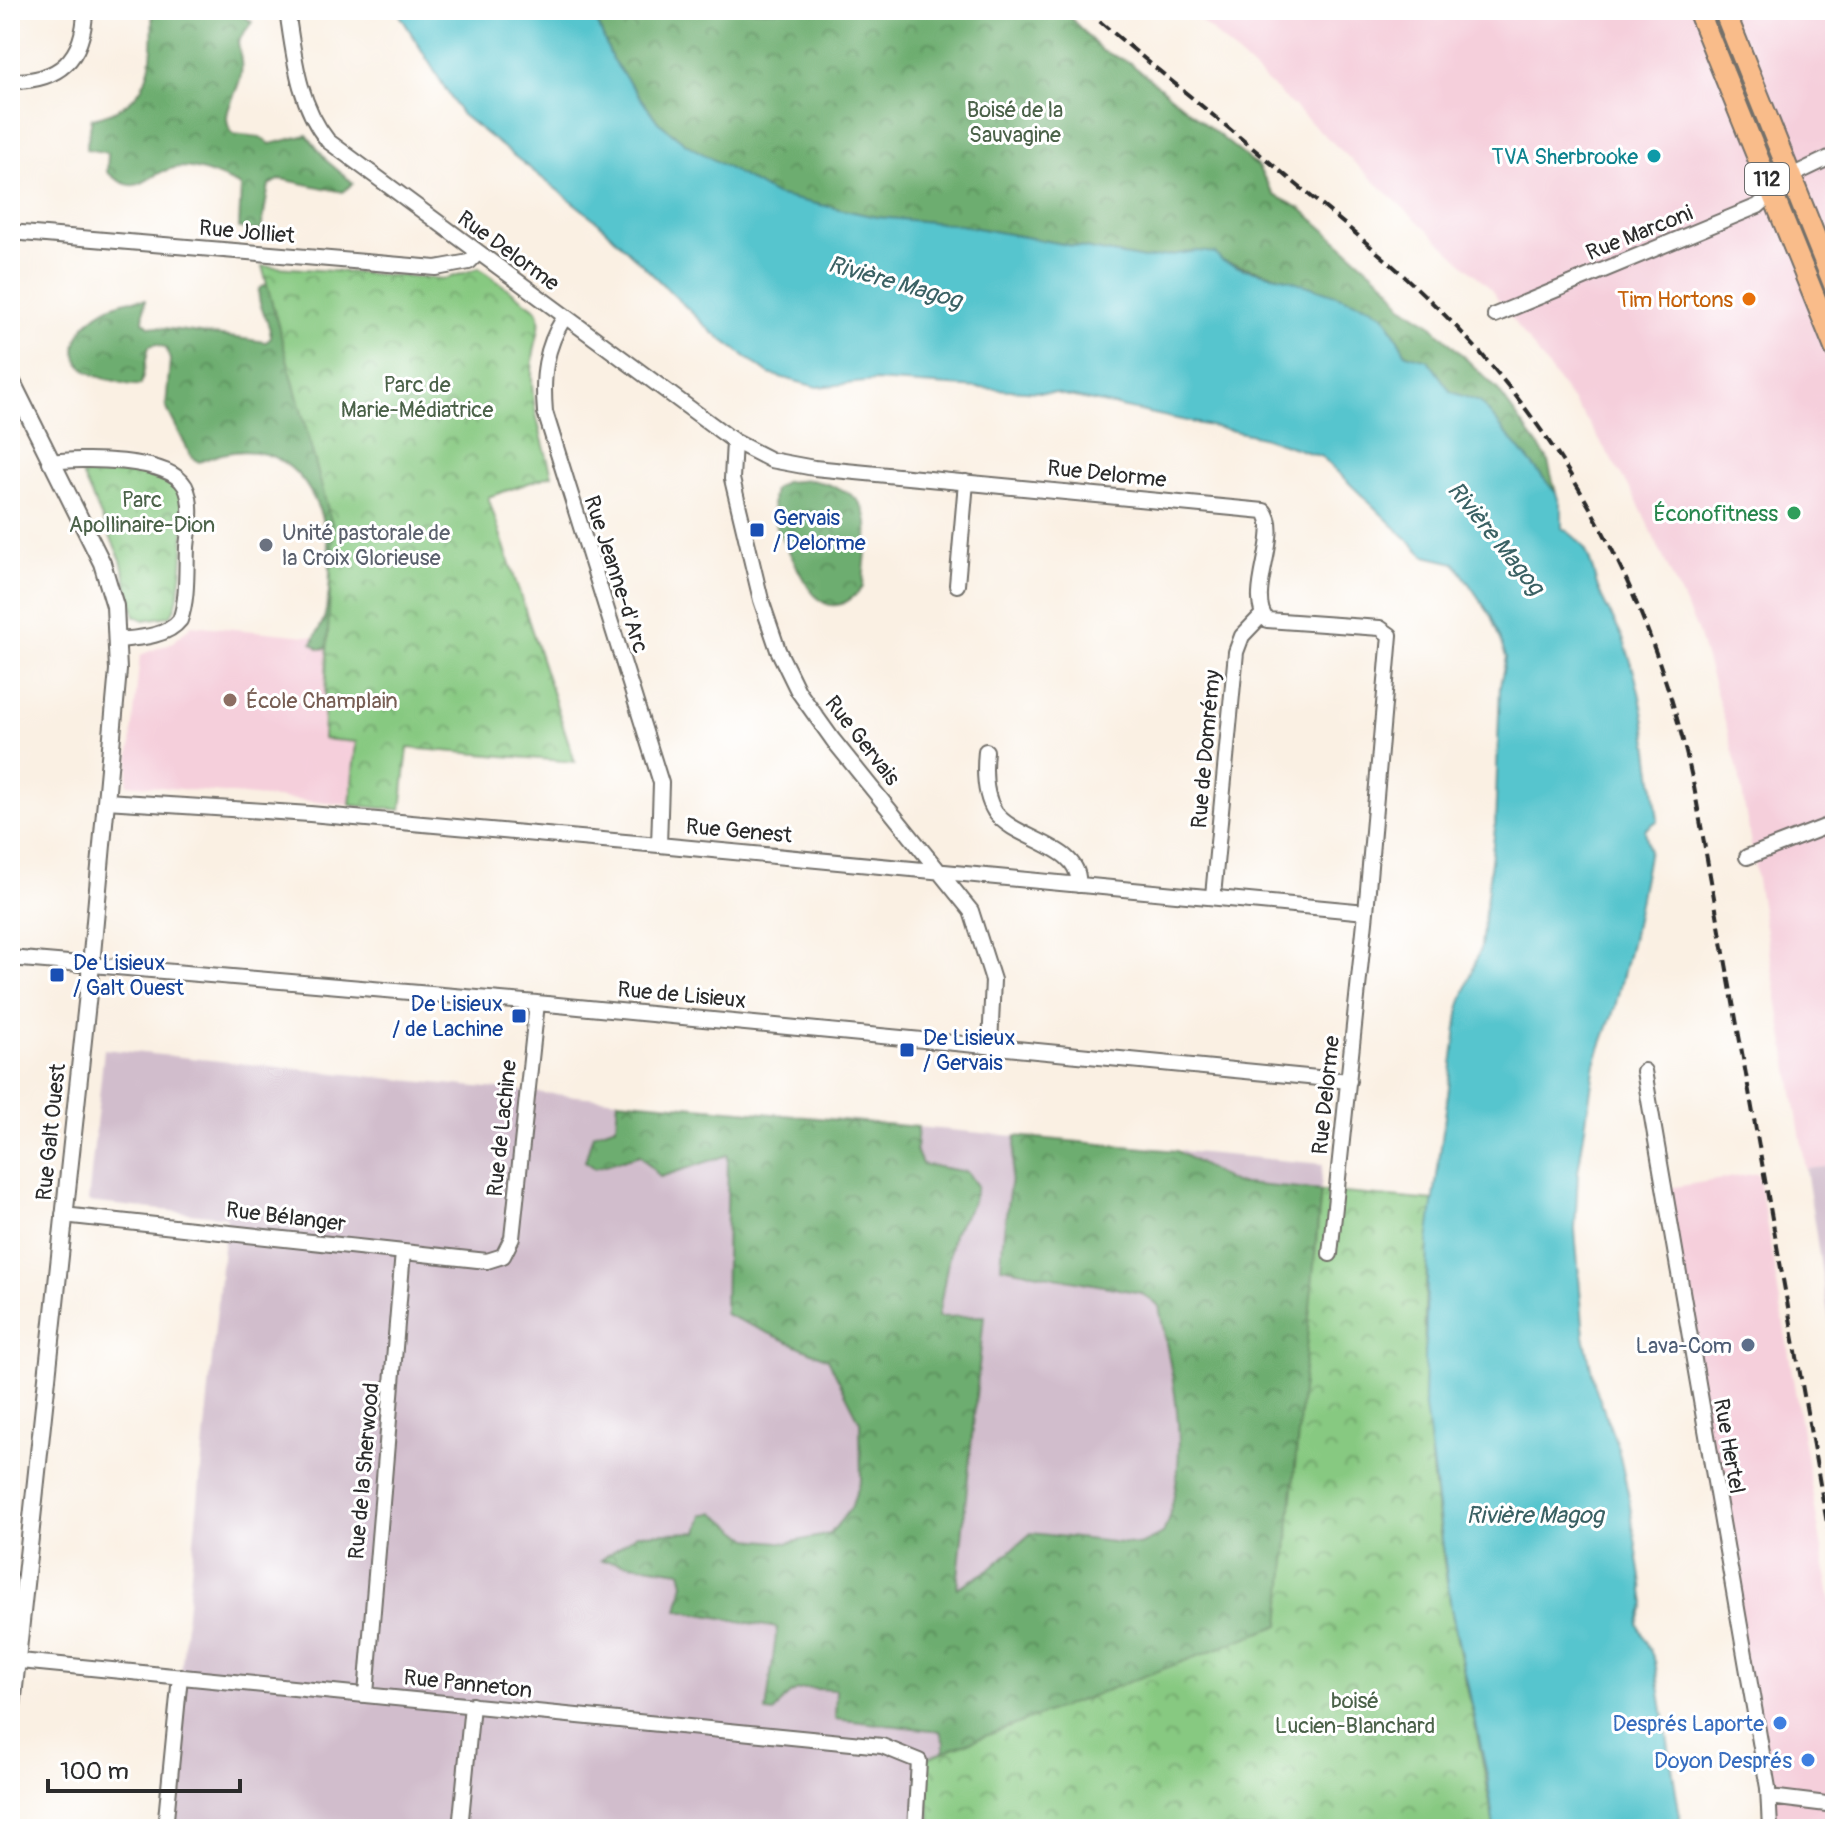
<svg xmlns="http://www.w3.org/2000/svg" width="1845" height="1839" font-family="Pangolin,sans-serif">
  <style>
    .built { fill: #f5cfdb }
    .industrial { fill: #d1bdcc }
    .forest { fill: url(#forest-crowns); stroke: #4c6c4d; stroke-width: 2 }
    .park { fill: url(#park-crowns); stroke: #597a56; stroke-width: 2 }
    .water { fill: #57c5ce; stroke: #41787c; stroke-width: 2 }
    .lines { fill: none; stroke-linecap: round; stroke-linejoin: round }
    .minor-casing { stroke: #73706b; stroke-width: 18 }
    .tertiary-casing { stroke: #73706b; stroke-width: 20 }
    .primary-casing { stroke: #73706b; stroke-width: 24 }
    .minor { stroke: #fff; stroke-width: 14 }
    .tertiary { stroke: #fff; stroke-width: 16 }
    .primary { stroke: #f9bc8a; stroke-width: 20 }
    .rail { stroke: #2b2b2b; stroke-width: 4; stroke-dasharray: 12 6; stroke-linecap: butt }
    .culture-dot { fill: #0f9aa8; stroke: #fff; stroke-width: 3 }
    .food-dot { fill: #e8710a; stroke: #fff; stroke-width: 3 }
    .leisure-dot { fill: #2e9e5b; stroke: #fff; stroke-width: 3 }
    .transit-dot { fill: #1a4fb4; stroke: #fff; stroke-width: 3 }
    .worship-dot { fill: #6b7280; stroke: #fff; stroke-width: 3 }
    .education-dot { fill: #8d6e63; stroke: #fff; stroke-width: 3 }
    .service-dot { fill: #5c6f8a; stroke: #fff; stroke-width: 3 }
    .shop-dot { fill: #3f7fe0; stroke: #fff; stroke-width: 3 }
    .labels { text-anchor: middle; stroke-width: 6; stroke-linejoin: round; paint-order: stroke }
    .shield { fill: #fff; stroke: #6b6b6b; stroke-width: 2 }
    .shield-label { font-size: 20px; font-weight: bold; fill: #2b2b2b }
    .park-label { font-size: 22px; fill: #4b6249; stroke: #fff }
    .culture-label { font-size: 22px; fill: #0d838f; stroke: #fff; text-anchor: end }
    .street-label { font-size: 22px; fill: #2b2b2b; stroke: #fff }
    .food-label { font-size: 22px; fill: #c56008; stroke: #fff; text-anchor: end }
    .leisure-label { font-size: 22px; fill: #27864d; stroke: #fff; text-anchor: end }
    .transit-label { font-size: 22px; fill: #164399; stroke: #fff; text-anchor: start }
    .worship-label { font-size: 22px; fill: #5b616d; stroke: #fff; text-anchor: start }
    .education-label { font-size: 22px; fill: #785e54; stroke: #fff; text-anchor: start }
    .service-label { font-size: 22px; fill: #4e5e75; stroke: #fff; text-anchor: end }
    .shop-label { font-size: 22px; fill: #366cbe; stroke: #fff; text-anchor: end }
    .water-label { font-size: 24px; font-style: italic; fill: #3a6164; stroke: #fff }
  </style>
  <defs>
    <pattern id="forest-crowns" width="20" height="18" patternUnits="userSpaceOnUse" patternTransform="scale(2)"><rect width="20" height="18" fill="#6dad6f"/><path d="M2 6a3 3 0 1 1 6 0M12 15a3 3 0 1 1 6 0" fill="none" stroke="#5a8d5b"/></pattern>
    <pattern id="park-crowns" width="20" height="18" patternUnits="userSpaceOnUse" patternTransform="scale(2)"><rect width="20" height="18" fill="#87c981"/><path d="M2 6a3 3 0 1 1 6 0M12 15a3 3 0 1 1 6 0" fill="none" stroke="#6fa36a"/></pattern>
  </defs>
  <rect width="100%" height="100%" fill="#fff"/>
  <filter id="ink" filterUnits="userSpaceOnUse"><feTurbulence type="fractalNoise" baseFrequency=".0125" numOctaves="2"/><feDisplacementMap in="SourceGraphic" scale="16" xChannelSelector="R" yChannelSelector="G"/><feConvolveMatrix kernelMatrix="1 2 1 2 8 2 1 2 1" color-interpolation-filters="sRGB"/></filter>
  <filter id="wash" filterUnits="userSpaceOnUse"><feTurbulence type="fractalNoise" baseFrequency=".006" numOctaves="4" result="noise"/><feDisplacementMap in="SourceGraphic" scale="32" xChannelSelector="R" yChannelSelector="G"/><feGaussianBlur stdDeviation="1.8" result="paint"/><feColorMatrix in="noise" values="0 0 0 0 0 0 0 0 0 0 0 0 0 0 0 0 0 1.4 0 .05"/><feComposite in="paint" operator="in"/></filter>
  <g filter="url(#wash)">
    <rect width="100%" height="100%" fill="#faf0e3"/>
    <path class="built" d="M1189 10H1835V1166L1806 1169 1739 774 1726 725 1697 630 1635 497 1588 422 1489 287Z
      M192 625 328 638 323 739 356 742 350 805 127 784 140 655 173 642Z
      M1758 1173 1835 1625V1829H1770L1663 1189Z"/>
    <path class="industrial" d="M104 1049 433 1083 1323 1164 1280 1625 933 1829H201L166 1825 226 1217 88 1202Z
      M1835 1166V1360L1806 1169Z"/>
    <path class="forest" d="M152 10C183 10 227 2 252 22L238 41C239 52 243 63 241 74 238 96 217 115 233 134L260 137 270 144 307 135 327 161 353 183 343 192 281 179 269 185 261 231 239 228 241 186C224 178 194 164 174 168 143 174 140 201 107 172L108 153 86 149 92 118C153 106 154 63 152 10Z
      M592 10H1063L1102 51 1129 62 1258 167 1274 195 1300 208 1390 287 1402 306 1428 322 1496 388 1547 458 1556 493 1480 402 1451 392 1428 360 1406 354 1392 328 1282 277 1222 261 1144 259 954 224 876 217 775 195 686 144 658 122 612 59Z
      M270 282 342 478 340 647 319 649 312 643C316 634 323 624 325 615 345 531 304 415 199 462L192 458 166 407 170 360 166 348 157 344 149 346 141 385C130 387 122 382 111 380 38 366 91 295 145 300L143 321 149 326 266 342 271 338C271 320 256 307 259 289Z
      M811 480C885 496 866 525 863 587 828 628 809 592 793 559 781 536 767 516 774 489L784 482Z
      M618 1100 918 1127 916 1150 922 1164 967 1172 977 1186 972 1204 953 1234 938 1317 984 1316 957 1588 988 1571 1031 1533 1140 1545 1163 1534C1193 1456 1174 1386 1159 1306L1141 1293 1001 1267C1003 1222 1012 1180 1016 1136L1177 1151 1234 1183 1321 1191 1315 1250 1434 1201C1414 1336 1429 1474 1451 1608 1464 1682 1484 1754 1494 1829H932L944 1743 940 1731 835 1719 836 1690C804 1689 793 1682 774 1713L766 1712 777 1628 678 1610 684 1583 681 1571 601 1560 637 1534 698 1532 703 1515 714 1512 749 1539 788 1543 830 1534 851 1508 861 1480 860 1422 828 1359 725 1314 728 1155 660 1177 640 1155 595 1168 585 1161 593 1134 616 1126Z"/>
    <path class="park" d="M262 266 445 279 479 268 537 310C544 324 534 343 533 359 528 399 542 437 552 475L488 497 575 762 408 748 401 810 350 805 356 742 323 739 333 528Z
      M93 467C116 469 161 464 177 483 189 499 184 604 170 616L144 620 135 616 121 560 82 475 84 470Z
      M1321 1191 1434 1201C1414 1336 1429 1474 1451 1608 1464 1682 1484 1754 1494 1829H933L919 1761 1280 1625Z"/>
    <path class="water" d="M397 10H592L612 59 658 122 686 144 775 195 876 217 954 224 1144 259 1197 251 1215 253 1222 261 1244 269 1282 277 1371 307 1385 316 1406 354 1428 360 1451 392 1480 402 1556 493 1562 511V528C1597 549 1588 570 1603 600 1609 614 1619 626 1625 644 1646 700 1650 762 1658 820L1645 830 1649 850 1633 935 1615 1007 1595 1063 1578 1172 1575 1230 1584 1336 1595 1386 1618 1448 1628 1493 1645 1604 1638 1624 1655 1661 1682 1829H1494L1488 1779 1451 1608 1424 1399 1428 1242 1460 1006 1481 946 1495 828 1500 685 1506 657 1491 616 1455 563 1425 556 1322 457 1262 437 1055 393 875 381 817 387 769 374 712 332 598 222 461 114Z"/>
  </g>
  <g filter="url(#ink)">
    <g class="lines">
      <defs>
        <path id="minor" d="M287 10C294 56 298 104 328 141L734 441 771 460 814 468 1264 511C1283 534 1245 595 1267 620L1380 628 1390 635 1366 912 1330 1254
          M10 81C59 82 84 59 85 10
          M10 232 436 268 469 262 477 254
          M1495 315 1758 206 1791 176 1835 155
          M564 318C545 348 542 376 545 412L661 783 659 845
          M734 441 732 479 761 600 778 650 798 691 833 740 971 911 993 980 990 1045
          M50 462C81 458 169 457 185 486 194 503 189 528 187 547 186 571 188 598 180 620 167 637 138 638 118 640
          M957 585 966 482
          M986 751C984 771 984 795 995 812 1015 841 1083 845 1078 885
          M106 801 310 814 659 845 1366 912
          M1747 857 1835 823
          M1213 896 1236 652 1242 636 1262 615
          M10 958 537 1003 1349 1081
          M1644 1071 1768 1788 1770 1829
          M63 1215 487 1261 503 1256 512 1238 537 1003
          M10 1660 882 1746 919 1761 915 1829
          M366 1694 403 1252
          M1770 1797 1835 1805
          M165 1829 180 1676
          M460 1829 472 1705"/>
        <path id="tertiary" d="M10 378 102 563 115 606 118 670 91 965 10 1725"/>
        <path id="primary" d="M1698 10 1835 348
          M1724 10 1835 287"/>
      </defs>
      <use href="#minor" class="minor-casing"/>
      <use href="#tertiary" class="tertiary-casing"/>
      <use href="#primary" class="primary-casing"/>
      <use href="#minor" class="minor"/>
      <use href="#tertiary" class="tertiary"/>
      <use href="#primary" class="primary"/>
      <path class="rail" d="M1086 10C1154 67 1223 123 1291 180 1363 239 1435 298 1495 370 1596 491 1661 633 1694 787L1835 1567"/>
    </g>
  </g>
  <circle class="culture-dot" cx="1654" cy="156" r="8"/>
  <circle class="food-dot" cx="1749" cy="299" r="8"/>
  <circle class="leisure-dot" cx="1794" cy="513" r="8"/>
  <g class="transit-dot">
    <rect x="749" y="522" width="16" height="16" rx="4"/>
    <rect x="49" y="967" width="16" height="16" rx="4"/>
    <rect x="511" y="1008" width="16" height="16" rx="4"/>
    <rect x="899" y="1042" width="16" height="16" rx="4"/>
  </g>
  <circle class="worship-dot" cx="266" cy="545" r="8"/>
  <circle class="education-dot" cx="230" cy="700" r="8"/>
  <circle class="service-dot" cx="1748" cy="1345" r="8"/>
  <g class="shop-dot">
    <circle cx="1780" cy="1723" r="8"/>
    <circle cx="1808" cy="1760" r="8"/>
  </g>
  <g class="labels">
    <rect class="shield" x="1745" y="163" width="44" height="32" rx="6"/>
    <g class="shield-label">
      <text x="1767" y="186">112</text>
    </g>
    <g class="park-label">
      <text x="1015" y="117">Boisé de la<tspan x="1015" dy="25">Sauvagine</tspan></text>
      <text x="417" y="392">Parc de<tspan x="417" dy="25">Marie-Médiatrice</tspan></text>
      <text x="142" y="507">Parc<tspan x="142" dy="25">Apollinaire-Dion</tspan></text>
      <text x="1355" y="1708">boisé<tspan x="1355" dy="25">Lucien-Blanchard</tspan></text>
    </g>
    <g class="culture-label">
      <text x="1638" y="164">TVA Sherbrooke</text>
    </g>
    <g class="street-label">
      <text transform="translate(247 231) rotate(5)" y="8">Rue Jolliet</text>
      <text transform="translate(1639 232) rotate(-22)" y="8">Rue Marconi</text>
      <text transform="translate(509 250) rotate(36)" y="8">Rue Delorme</text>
      <text transform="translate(1107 473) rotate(6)" y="8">Rue Delorme</text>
      <text transform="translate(617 574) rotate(72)" y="8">Rue Jeanne-d'Arc</text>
      <text transform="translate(863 740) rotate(52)" y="8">Rue Gervais</text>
      <text transform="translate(1205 749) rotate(-85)" y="8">Rue de Domrémy</text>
      <text transform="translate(739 830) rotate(5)" y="8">Rue Genest</text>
      <text transform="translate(682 994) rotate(5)" y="8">Rue de Lisieux</text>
      <text transform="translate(1325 1095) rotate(-84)" y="8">Rue Delorme</text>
      <text transform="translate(501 1128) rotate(-84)" y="8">Rue de Lachine</text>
      <text transform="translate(50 1132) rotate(-84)" y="8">Rue Galt Ouest</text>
      <text transform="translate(286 1216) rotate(7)" y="8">Rue Bélanger</text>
      <text transform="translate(1730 1446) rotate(80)" y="8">Rue Hertel</text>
      <text transform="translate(363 1471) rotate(-85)" y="8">Rue de la Sherwood</text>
      <text transform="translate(468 1683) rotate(6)" y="8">Rue Panneton</text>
    </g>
    <g class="food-label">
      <text x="1733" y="307">Tim Hortons</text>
    </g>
    <g class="leisure-label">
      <text x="1778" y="521">Éconofitness</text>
    </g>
    <g class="transit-label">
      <text x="773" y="525">Gervais<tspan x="773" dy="25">/ Delorme</tspan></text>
      <text x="73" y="970">De Lisieux<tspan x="73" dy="25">/ Galt Ouest</tspan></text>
      <text x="503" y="1011" text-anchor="end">De Lisieux<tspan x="503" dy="25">/ de Lachine</tspan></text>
      <text x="923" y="1045">De Lisieux<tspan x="923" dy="25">/ Gervais</tspan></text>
    </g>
    <g class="worship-label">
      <text x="282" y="540">Unité pastorale de<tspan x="282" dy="25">la Croix Glorieuse</tspan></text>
    </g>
    <g class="education-label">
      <text x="246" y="708">École Champlain</text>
    </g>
    <g class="service-label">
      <text x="1732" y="1353">Lava-Com</text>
    </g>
    <g class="shop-label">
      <text x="1764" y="1731">Després Laporte</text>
      <text x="1792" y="1768">Doyon Després</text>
    </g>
    <g class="water-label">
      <text transform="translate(895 282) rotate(16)" y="8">Rivière Magog</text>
      <text transform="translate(1496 538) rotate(51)" y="8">Rivière Magog</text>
      <text x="1535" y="1523">Rivière Magog</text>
    </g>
  </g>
  <rect width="1845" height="1839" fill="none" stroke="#fff" stroke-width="40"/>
  <path d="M48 1779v12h192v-12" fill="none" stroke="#2b2b2b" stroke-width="4"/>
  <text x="60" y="1779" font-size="24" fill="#2b2b2b" stroke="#ffffff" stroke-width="6" paint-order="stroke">100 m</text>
</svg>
